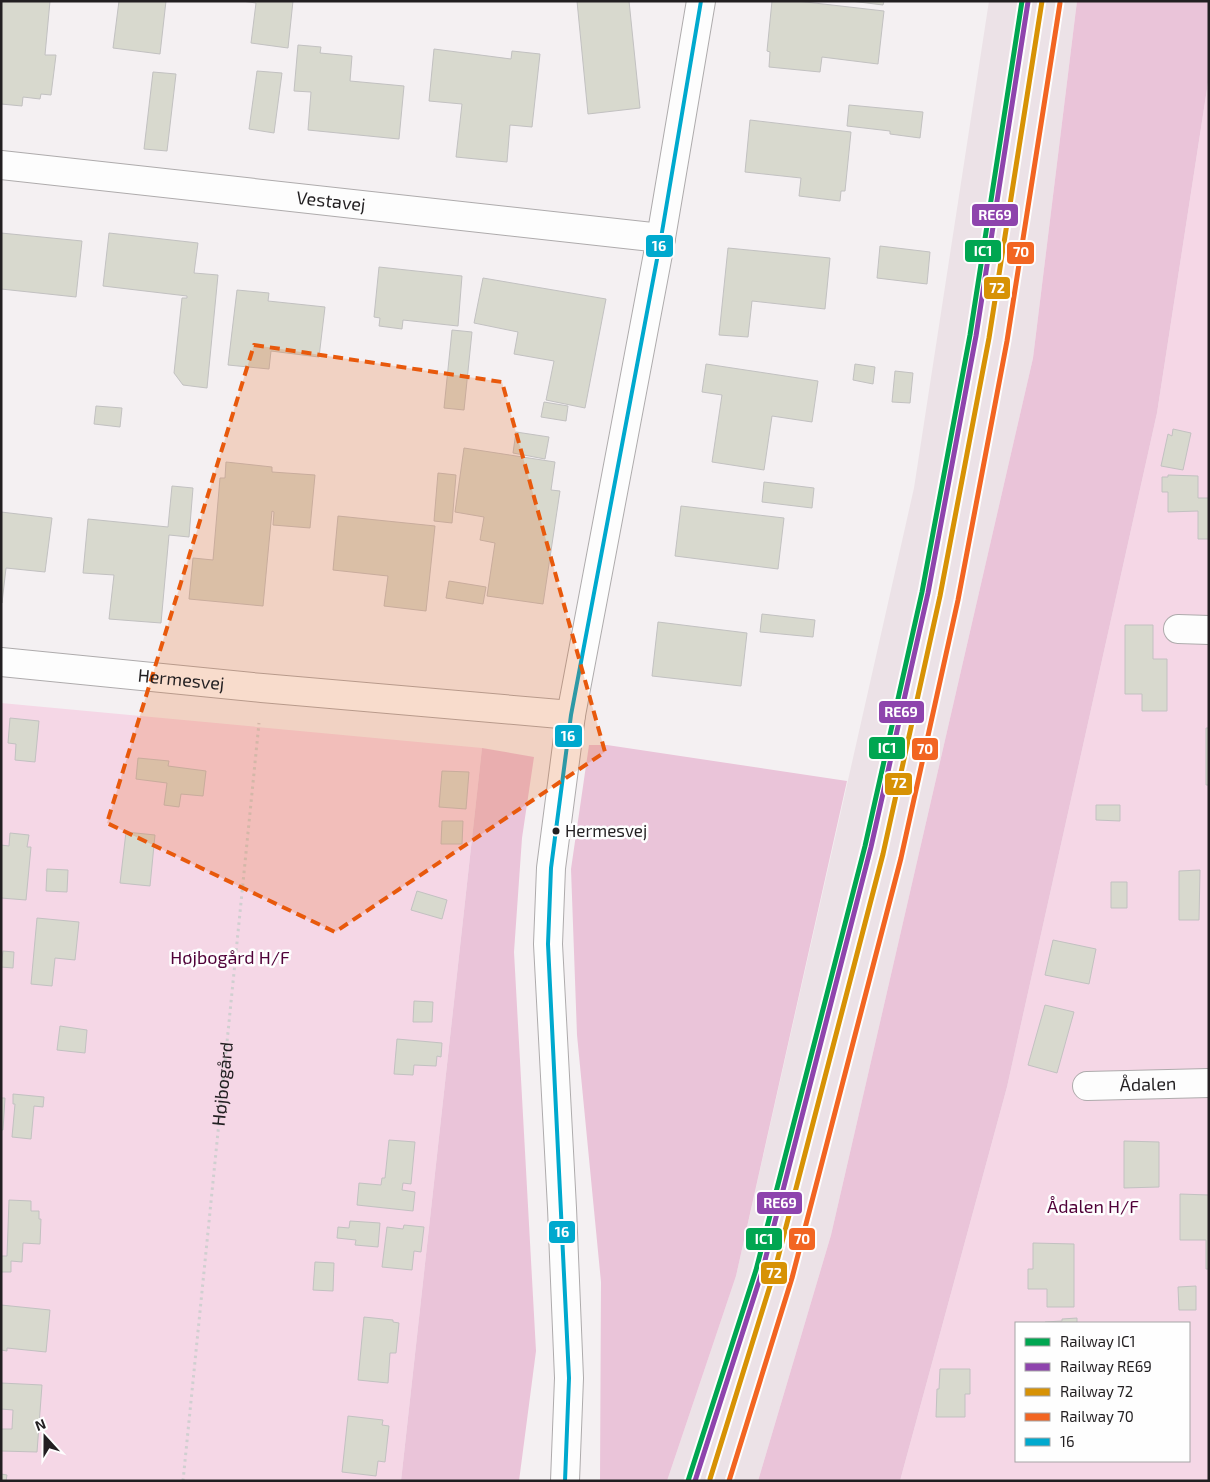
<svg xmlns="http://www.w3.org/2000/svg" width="1210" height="1482" font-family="'Exo 2',sans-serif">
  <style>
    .built { fill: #ece2e7 }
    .green { fill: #f5d7e6; fill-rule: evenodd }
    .forest { fill: #eac4d9 }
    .building { fill: #d8d9ce; stroke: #c2c1c1 }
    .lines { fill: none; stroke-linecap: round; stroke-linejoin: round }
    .minor-casing { stroke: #aeabac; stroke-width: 30 }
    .path { stroke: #d0cfd0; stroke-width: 3; stroke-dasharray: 2.5 4; stroke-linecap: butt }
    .minor { stroke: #fdfdfd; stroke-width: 28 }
    .bus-1-casing { stroke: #fefefe; stroke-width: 8 }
    .bus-1 { stroke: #00a9ce; stroke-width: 4 }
    .rail-1-casing { stroke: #fefefe; stroke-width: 9 }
    .rail-2-casing { stroke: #fefefe; stroke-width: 9 }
    .rail-3-casing { stroke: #fefefe; stroke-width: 9 }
    .rail-4-casing { stroke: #fefefe; stroke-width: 9 }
    .rail-1 { stroke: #00a651; stroke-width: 5 }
    .rail-2 { stroke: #8e44ad; stroke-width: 5 }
    .rail-3 { stroke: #d79205; stroke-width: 5 }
    .rail-4 { stroke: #f26522; stroke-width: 5 }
    .marked { fill: #e8590c; fill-opacity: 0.2; stroke: #e8590c; stroke-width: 4; stroke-dasharray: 10 6; stroke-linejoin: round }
    .bus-dot { fill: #221f21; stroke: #fefefe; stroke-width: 2 }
    .labels { text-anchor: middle; stroke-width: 5; stroke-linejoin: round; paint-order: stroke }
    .bus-label { font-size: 17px; fill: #221f21; stroke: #fefefe; text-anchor: start }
    .street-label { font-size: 18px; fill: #221f21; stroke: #fefefe }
    .park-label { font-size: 18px; fill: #500138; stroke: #fefefe }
    .line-badge { stroke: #fefefe; stroke-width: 2 }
    .badge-label { font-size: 14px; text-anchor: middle; font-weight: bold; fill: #fff }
  </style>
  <rect width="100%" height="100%" fill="#f4f0f2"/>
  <path class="built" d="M989 1H1077L1033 358 831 1235 758 1481H667L736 1276 914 488Z"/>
  <path class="green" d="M1209 76V1481H900L1007 1087 1157 413ZM1016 1323H1189V1461H1016Z
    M1 703 482 748 401 1481H1Z"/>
  <path class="forest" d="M1077 1H1209V76L1157 413 1007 1087 900 1481H758L831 1235 1033 358Z
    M589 745H607L847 781 736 1276 667 1481H600L601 1282 577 1035 571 869Z
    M482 748 534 757 522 838 514 952 536 1351 519 1481H401Z"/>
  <path class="building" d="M1 1H50L45 55H56L51 95 41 94 40 99 23 97 22 106 1 104Z
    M119 1H166L160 54 113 48Z
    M242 1H293L288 48 251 43 256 3Z
    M577 1H629L640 108 588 114Z
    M772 1H797L884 11 878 64 822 57 820 72 769 67 770 52 767 51Z
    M851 1H884L883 5Z
    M298 45 321 47 320 53 352 56 350 81 404 86 399 139 308 130 311 92 294 91Z
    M434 49 511 59 512 51 540 54 532 127 510 125 507 162 456 157 462 104 429 101Z
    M257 71 282 73 274 133 249 129Z
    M153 72 176 74 167 151 144 149Z
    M849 105 923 112 920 138 890 134V131L847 126Z
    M750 120 851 132 845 191H841L840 201 799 196 801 178 745 172Z
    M1 233 82 241 76 297 1 289Z
    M109 233 198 243 194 273 218 275 207 388 183 385 174 373 182 298H187V296L103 286Z
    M880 246 930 252 927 284 877 278Z
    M728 248 830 258 825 309 752 301 748 337 719 335Z
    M379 267 462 276 458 326 403 320 402 329 379 326 380 318 374 317Z
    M483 278 606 299 585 408 546 400 554 361 514 354 518 332 474 323Z
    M237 290 269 293 268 301 325 307 319 357 271 351 269 369 228 365Z
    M452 330 472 332 464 410 444 408Z
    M706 364 818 381 812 422 772 416 764 470 712 462 722 395 702 392Z
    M855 364 875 367 873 384 853 380Z
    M895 371 913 373 910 403 892 402Z
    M544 402 568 406 566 421 541 417Z
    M96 406 122 408 120 427 94 424Z
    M1173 429 1191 433 1183 470 1161 466 1168 434 1172 436Z
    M516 432 549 437 545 459 513 453Z
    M464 448 555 462 551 490 560 491 543 604 487 596 495 543 480 540 484 517 455 512Z
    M226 462 272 467V472L315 475 310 528 273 525 274 512 272 511 263 606 189 599 193 558 213 560 220 478H225Z
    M438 473 456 475 452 523 434 521Z
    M1168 475 1198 476V498H1209V539H1198V511L1168 512V492H1162V477H1168Z
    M764 482 814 488 812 508 762 502Z
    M172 486 193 488 189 537 169 535 161 623 109 619 114 575 83 573 88 519 168 527Z
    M681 506 784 518 778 569 675 556Z
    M1 512 52 518 45 572 6 568 2 603Z
    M338 516 435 526 426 611 384 606 388 576 333 570Z
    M449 581 486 587 483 604 446 598Z
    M762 614 815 620 813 637 760 632Z
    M658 622 747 633 741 686 652 676Z
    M1125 625H1153V659H1167V711H1142V694H1125Z
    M10 718 39 721 35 762 15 760 16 744 8 743Z
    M1206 728H1209V785H1206Z
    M138 758 169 761 168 766 206 771 203 796 181 794 179 807 164 805 167 783 136 779Z
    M442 771 469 772 466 809 439 807Z
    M1096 805H1120V821L1096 820Z
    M442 821H463L462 844H441Z
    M126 832 155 835 150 886 120 883Z
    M10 833 29 835 27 847H31L26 900 1 898V845L9 846Z
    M47 869 68 870 67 892 46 891Z
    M1200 870 1199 920H1179V871Z
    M1111 882H1127V908H1111Z
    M417 891 447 900 442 919 411 910Z
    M37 918 79 922 75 960 55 958 52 986 31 984Z
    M1053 940 1096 949 1089 984 1045 975Z
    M3 951 14 952 13 968 1 967Z
    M414 1001 433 1002 432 1022H413Z
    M1045 1005 1074 1012 1057 1073 1028 1065Z
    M60 1026 87 1030 85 1053 57 1050Z
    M397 1039 442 1043 441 1057 437 1056 436 1066 414 1065 413 1075 394 1074Z
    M13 1094 44 1097 43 1107 34 1106 31 1139 12 1137 15 1104H13Z
    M1 1098H5L3 1130H1Z
    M389 1140 415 1142 411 1184 403 1183 402 1190 415 1192 413 1211 357 1205 359 1183 381 1185 382 1178H385Z
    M1124 1141 1159 1142V1187L1124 1188Z
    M1180 1194 1209 1195V1269H1206V1240H1180Z
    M9 1200 31 1201V1211H39V1219H41L40 1244 23 1243 22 1262 11 1261V1272H1V1256H7Z
    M350 1221 380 1223 378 1247 355 1245 356 1240 337 1238 338 1227 349 1228Z
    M404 1225 424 1227 421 1252 414 1251 412 1270 382 1267 387 1227 403 1229Z
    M1033 1243 1074 1244V1307H1047V1289H1028V1269H1033Z
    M315 1262 334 1263 333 1291 313 1290Z
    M1196 1286V1310H1179L1178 1287Z
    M1 1305 50 1310 46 1352 7 1348V1351L1 1350Z
    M364 1317 393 1320V1322L399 1323 396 1353H390L388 1383 358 1380Z
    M1077 1318V1323H1045V1322L1062 1321V1319Z
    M940 1369H970V1394H965V1417H936L937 1389H939Z
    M1 1383 42 1385 37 1452 1 1451V1429H12L13 1410 1 1409Z
    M348 1416 383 1420 382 1425 389 1426 385 1462 378 1461 376 1476 342 1472Z
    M1 1474 7 1475 6 1481H1Z"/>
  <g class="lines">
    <defs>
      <g id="minor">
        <path id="s2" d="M1 165 661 238"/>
        <path d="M1178 629 1209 630"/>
        <path id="s3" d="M1 662 262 688 571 715"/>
        <path id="s4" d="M1087 1086 1209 1083"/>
        <path d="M565 1481 569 1378 562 1208 548 944 551 868 571 715 661 238 701 1"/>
      </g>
    </defs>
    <use href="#minor" class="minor-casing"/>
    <path class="path" id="s1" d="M183 1481 259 723"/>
    <use href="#minor" class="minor"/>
    <defs>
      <path id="bus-1" d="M565 1481 569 1378 548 944 551 868 571 715 661 238 701 1"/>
    </defs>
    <use href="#bus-1" class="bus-1-casing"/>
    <use href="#bus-1" class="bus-1"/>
    <defs>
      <path id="rail-1" d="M688 1481 756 1270 865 846 922 592 970 335 1022 1"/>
      <path id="rail-2" d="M695 1481 762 1272 871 847 928 593 976 336 1028 2"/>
      <path id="rail-3" d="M710 1479 774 1273 883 854 940 596 989 338 1042 1"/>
      <path id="rail-4" d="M729 1481 792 1278 901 858 958 600 1007 341 1060 3"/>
    </defs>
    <use href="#rail-1" class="rail-1-casing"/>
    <use href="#rail-2" class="rail-2-casing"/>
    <use href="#rail-3" class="rail-3-casing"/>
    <use href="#rail-4" class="rail-4-casing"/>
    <use href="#rail-1" class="rail-1"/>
    <use href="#rail-2" class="rail-2"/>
    <use href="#rail-3" class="rail-3"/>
    <use href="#rail-4" class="rail-4"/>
  </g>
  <path class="marked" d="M254 345 502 382 605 752 335 932 107 823Z"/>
  <circle class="bus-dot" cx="556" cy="831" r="4.5"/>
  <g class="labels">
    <g class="bus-label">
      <text x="565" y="837">Hermesvej</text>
    </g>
    <g class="street-label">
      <text dy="6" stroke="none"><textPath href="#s2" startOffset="332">Vestavej</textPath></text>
      <text dy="6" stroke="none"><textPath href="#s3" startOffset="181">Hermesvej</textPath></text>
      <text dy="6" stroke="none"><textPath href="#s4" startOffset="61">Ådalen</textPath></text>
      <text dy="6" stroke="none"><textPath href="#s1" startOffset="399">Højbogård</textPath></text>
    </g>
    <g class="park-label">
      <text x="230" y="964">Højbogård H/F</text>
      <text x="1093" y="1213">Ådalen H/F</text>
    </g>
  </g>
  <g class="line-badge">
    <rect x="971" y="203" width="48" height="24" rx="5" fill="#8e44ad"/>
    <rect x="645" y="234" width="29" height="24" rx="5" fill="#00a9ce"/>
    <rect x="964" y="239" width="38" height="24" rx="5" fill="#00a651"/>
    <rect x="1006" y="241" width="29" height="24" rx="5" fill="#f26522"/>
    <rect x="983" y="276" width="28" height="24" rx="5" fill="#d79205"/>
    <rect x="878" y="700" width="47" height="24" rx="5" fill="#8e44ad"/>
    <rect x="554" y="724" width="29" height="24" rx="5" fill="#00a9ce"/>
    <rect x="868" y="736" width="38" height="24" rx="5" fill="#00a651"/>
    <rect x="911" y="737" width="28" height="24" rx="5" fill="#f26522"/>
    <rect x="884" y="772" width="29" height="24" rx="5" fill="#d79205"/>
    <rect x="756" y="1191" width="47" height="24" rx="5" fill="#8e44ad"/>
    <rect x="548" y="1220" width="28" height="24" rx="5" fill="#00a9ce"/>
    <rect x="788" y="1227" width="28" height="24" rx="5" fill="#f26522"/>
    <rect x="745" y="1227" width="38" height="24" rx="5" fill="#00a651"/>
    <rect x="760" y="1261" width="28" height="24" rx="5" fill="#d79205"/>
  </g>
  <g class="badge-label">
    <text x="995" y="220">RE69</text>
    <text x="659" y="251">16</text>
    <text x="983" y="256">IC1</text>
    <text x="1021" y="257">70</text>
    <text x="997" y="293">72</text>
    <text x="901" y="717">RE69</text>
    <text x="568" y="741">16</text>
    <text x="887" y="753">IC1</text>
    <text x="925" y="754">70</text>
    <text x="899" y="788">72</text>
    <text x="780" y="1208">RE69</text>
    <text x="562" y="1237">16</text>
    <text x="802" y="1244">70</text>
    <text x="764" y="1244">IC1</text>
    <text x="774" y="1278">72</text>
  </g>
  <rect width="1210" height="1482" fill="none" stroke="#221f21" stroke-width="5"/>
  <rect x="1015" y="1322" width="175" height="140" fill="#fefefe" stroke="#a6a5a6"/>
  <rect x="1025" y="1338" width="25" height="8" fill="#00a651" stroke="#a6a5a6"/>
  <text x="1060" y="1347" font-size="15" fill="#221f21">Railway IC1</text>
  <rect x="1025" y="1363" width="25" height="8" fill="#8e44ad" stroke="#a6a5a6"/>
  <text x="1060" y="1372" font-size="15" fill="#221f21">Railway RE69</text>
  <rect x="1025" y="1388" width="25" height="8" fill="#d79205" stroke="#a6a5a6"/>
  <text x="1060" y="1397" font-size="15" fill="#221f21">Railway 72</text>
  <rect x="1025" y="1413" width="25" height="8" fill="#f26522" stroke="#a6a5a6"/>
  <text x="1060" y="1422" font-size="15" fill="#221f21">Railway 70</text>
  <rect x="1025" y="1438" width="25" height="8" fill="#00a9ce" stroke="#a6a5a6"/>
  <text x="1060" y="1447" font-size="15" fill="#221f21">16</text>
  <g transform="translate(45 1437) rotate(339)" stroke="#fefefe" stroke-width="4" paint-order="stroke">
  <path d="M0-4L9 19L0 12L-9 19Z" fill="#221f21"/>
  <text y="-8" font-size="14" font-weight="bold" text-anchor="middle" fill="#221f21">N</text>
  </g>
</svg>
